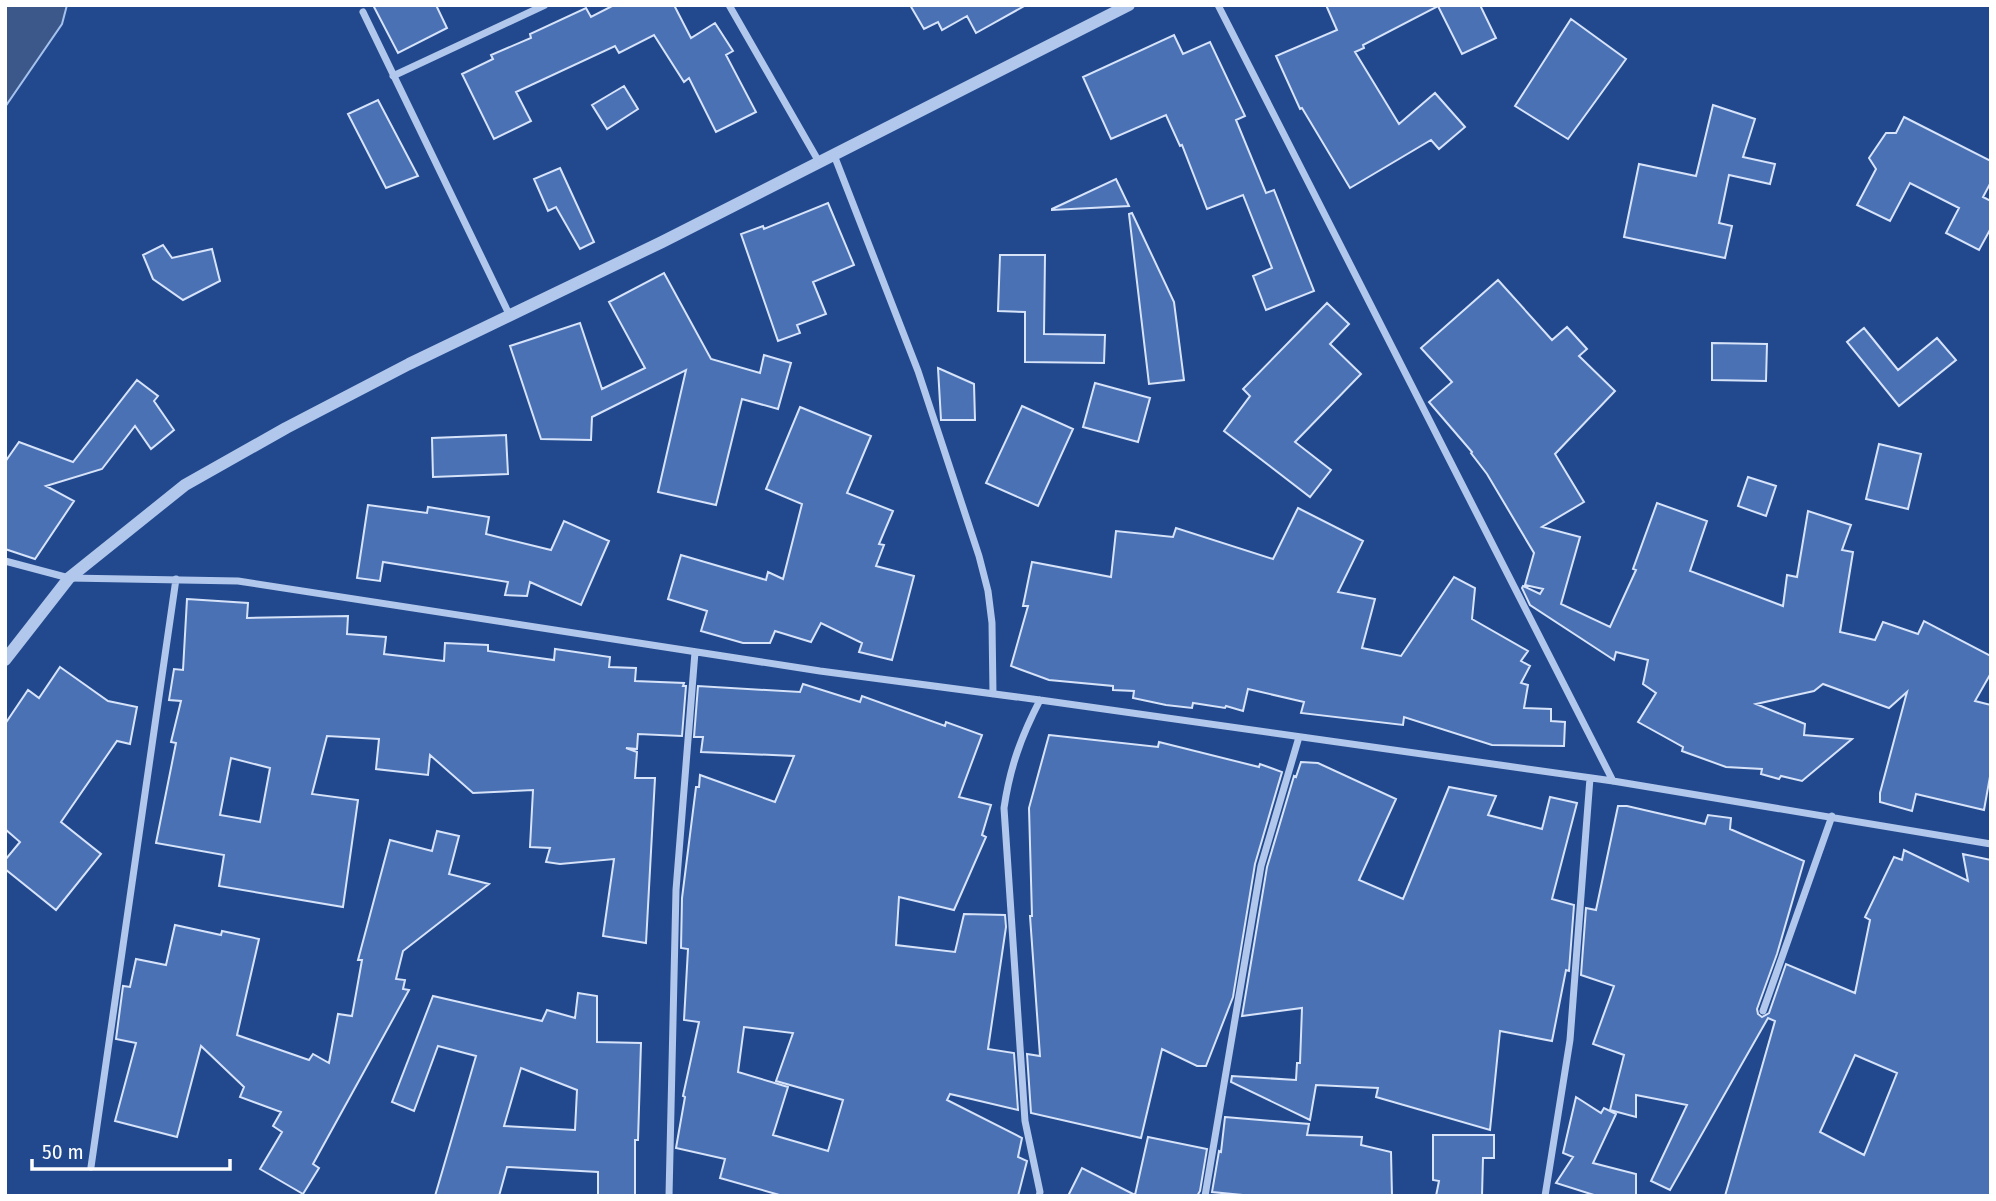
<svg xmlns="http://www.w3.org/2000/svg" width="1996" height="1201" font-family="'Fira Sans Condensed',sans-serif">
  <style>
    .water { fill: #3c588a; stroke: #a5c1ed; stroke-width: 2 }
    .building { fill: #4b71b5; stroke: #d6e3f9; stroke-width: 2; fill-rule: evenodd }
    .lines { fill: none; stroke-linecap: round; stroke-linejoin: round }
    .minor { stroke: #b1c7ec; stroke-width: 7 }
    .tertiary { stroke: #b1c7ec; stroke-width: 12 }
  </style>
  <rect width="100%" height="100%" fill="#22498e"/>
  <path class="water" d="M5 5H67L62 24 5 107Z"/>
  <path class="building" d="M373 5H436L447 28 398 53Z
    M614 5H674L691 38 715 23 733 51 726 55 756 112 716 132 689 78 684 82 654 35 619 53 615 46 516 92 531 121 494 139 462 74 493 59 491 55 531 38 530 34 586 8 591 17Z
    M910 5H1026L976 33 967 16 942 30 938 22 924 29Z
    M1326 5H1480L1496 38 1462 54 1438 6 1363 45 1364 48 1355 52 1399 124 1435 93 1465 127 1439 149 1431 140 1350 188 1302 108 1300 109 1276 56 1337 30Z
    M1571 19 1626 59 1568 139 1515 106Z
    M1174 35 1183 54 1210 42 1245 116 1236 120 1266 193 1274 190 1314 291 1266 310 1253 276 1272 268 1243 195 1207 209 1182 145 1180 146 1166 115 1111 139 1083 77Z
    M624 86 638 109 607 129 592 105Z
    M378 100 418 176 386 188 348 114Z
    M1713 105 1755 119 1743 157 1775 164 1770 184 1729 175 1719 223 1732 226 1725 258 1624 237 1639 164 1696 176Z
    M1904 117 1991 161V182L1983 197 1991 201V228L1979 250 1946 233 1959 208 1910 183 1890 221 1857 205 1876 169 1869 158 1886 133H1896Z
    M560 168 594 242 580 249 556 207 548 211 534 179Z
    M1116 179 1129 206 1052 210V209Z
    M828 203 854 265 813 282 826 314 797 325 800 333 778 341 741 234 763 226 764 229Z
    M1132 213 1174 302 1184 380 1149 384 1129 214Z
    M163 245 172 258 212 249 220 281 183 300 153 279 143 255Z
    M1000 255H1045L1044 334 1105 335 1104 363 1025 362V312L998 311Z
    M664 273 711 359 760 373 764 355 791 363 778 409 742 399 716 505 658 492 686 370 592 417 591 440 541 439 510 346 580 323 602 389 645 368 609 302Z
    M1498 280 1552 340 1567 327 1587 349 1579 356 1615 391 1555 454 1584 502 1542 527 1580 537 1561 604 1610 627 1636 570 1633 569 1657 503 1707 521 1690 571 1783 606 1787 575 1797 577 1808 511 1851 525 1842 550 1853 552 1840 632 1875 640 1883 622 1918 634 1924 621 1991 656V673L1975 701 1991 705V771L1984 810 1916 794 1912 811 1880 802V793L1907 692 1889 708 1823 684 1814 691 1756 704 1805 724 1804 735 1852 739 1802 781 1781 776 1779 779 1761 774 1762 769 1726 767 1682 751 1683 747 1638 722 1656 693 1643 684 1648 660 1616 652 1614 660 1530 605 1522 588 1523 586 1540 594 1543 589 1525 585 1534 553 1487 474 1471 453 1472 452 1429 402 1452 382 1421 348Z
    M1327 303 1349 324 1330 344 1361 374 1295 442 1331 470 1310 497 1224 431 1250 396 1243 389Z
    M1864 328 1898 370 1937 338 1956 360 1899 406 1847 342Z
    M1712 343 1767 344 1766 381 1712 380Z
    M938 368 974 384 975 420H941Z
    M137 380 158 396 154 401 174 430 151 449 135 426 102 469 46 486 74 501 35 559 5 549V462L19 442 73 462Z
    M1095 383 1150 398 1138 442 1083 427Z
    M1022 406 1073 429 1038 506 986 483Z
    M800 407 871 436 847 493 893 511 879 544 884 545 876 566 914 576 892 660 859 652 862 643 821 623 811 642 775 631 770 643H743L701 631 707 611 668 599 681 555 766 580 768 572 783 579 802 504 766 489Z
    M506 435 508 474 433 477 432 438Z
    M1879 444 1921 454 1908 509 1866 499Z
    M1748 477 1776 486 1766 516 1738 506Z
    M368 505 427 513 428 507 489 517 486 534 551 550 564 521 609 541 581 605 530 582 527 596 505 595 508 582 383 562 380 581 357 578Z
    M1298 508 1363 541 1338 592 1375 599 1362 648 1401 656 1454 577 1475 588 1472 619 1528 651 1521 661 1530 666 1521 683 1528 685 1524 708 1551 709V721L1565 722 1564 746 1492 745 1404 717 1403 725 1301 713 1304 702 1248 689 1243 711 1226 706 1225 708 1193 703 1192 708 1166 705 1133 698 1134 691 1113 690V686L1049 680 1011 666 1028 606H1023L1032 562 1111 577 1116 531 1173 537 1176 528 1273 559Z
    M187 599 248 603 247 618 348 616 347 634 386 637 384 654 444 661 445 643 488 645V651L554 660 555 649 610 657 609 667 636 668 635 681 684 683 683 686H686L682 736 638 734 637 749 626 748 637 752 635 778H655L646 943 603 936 614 859 560 864 546 862 550 848 530 847 533 790 473 793 430 755 428 775 376 769 379 739 327 736 312 794 358 800 343 907 219 886 224 855 156 843 176 743 171 742 181 701 169 700 174 669 183 670ZM231 758 270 768 260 822 220 815Z
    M60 667 108 701 137 707 130 744 117 741 61 822 101 854 56 910 5 869V860L20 842 5 829V724L28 690 39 698Z
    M803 684 860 702 862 696 945 726 946 722 982 735 959 797 991 805 982 835 986 837 954 910 899 897 896 945 955 952 964 914 1005 915 1006 927 988 1049 1014 1053 1018 1110 950 1094 947 1100 1022 1138 1018 1157 1027 1161 1018 1196H783L720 1178 725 1159 676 1148 685 1097 683 1096 699 1022 684 1020 688 949 681 948 682 898 696 787H699L700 775 775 802 794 756 701 752 703 737H694L698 686 800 692ZM744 1027 793 1033 776 1081 843 1100 828 1151 773 1135 788 1087 738 1072Z
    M1049 735 1158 747 1159 742 1259 767 1260 764 1282 772 1255 864 1233 997 1206 1066H1197L1162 1049 1141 1138 1031 1113 1027 1054 1040 1056 1030 916H1032L1029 808Z
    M1301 762 1318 763 1396 799 1359 880 1403 899 1449 787 1496 796 1488 815 1542 829 1550 797 1577 803 1552 899 1574 905 1569 971 1566 970 1552 1041 1500 1031 1490 1130 1376 1097 1378 1088 1316 1085 1310 1120 1231 1082 1232 1076 1296 1080 1297 1063H1300L1302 1008 1242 1016 1267 867 1294 776 1296 777Z
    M1618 806H1627L1705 824 1708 815 1731 818 1730 829 1804 861 1777 954 1757 1009 1758 1014 1762 1017 1769 1013 1786 964 1855 993 1870 920 1865 917 1894 857 1902 860 1904 850 1968 881 1963 854 1991 860V1196H1725L1775 1021 1768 1018 1670 1190 1651 1181 1687 1105 1636 1095V1117L1610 1110 1624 1055 1593 1044 1614 986 1581 975 1586 908 1596 910ZM1855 1055 1897 1073 1864 1155 1820 1132Z
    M437 831 459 836 449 874 489 884 403 951 396 979 405 980 403 989 409 990 313 1164 319 1168 303 1194 260 1169 282 1132 273 1126 281 1112 240 1097 244 1087 201 1046 177 1137 115 1121 136 1043 116 1039 123 986 130 987 136 959 166 965 175 925 221 935 222 931 259 939 237 1035 309 1060 313 1054 329 1063 338 1014 352 1016 362 960H358L390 840 432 851Z
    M578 993 597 996V1042L641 1043 638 1140H635V1196H598V1172L507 1167 499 1196H435L476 1056 438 1046 414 1111 392 1102 433 996 542 1021 547 1010 575 1018ZM521 1068 577 1090 575 1130 504 1126Z
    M1576 1097 1601 1113 1604 1108 1616 1114 1593 1163 1636 1174V1196H1597L1556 1183 1573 1157 1563 1153Z
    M1225 1117 1309 1124 1307 1135 1362 1137 1361 1145 1391 1152 1392 1196H1253L1212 1192 1219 1151 1221 1152Z
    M1433 1135H1494V1158H1483L1482 1196H1436L1439 1181 1433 1180Z
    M1148 1137 1207 1149 1200 1191 1197 1196H1068L1082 1168 1135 1195Z"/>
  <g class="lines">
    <path class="minor" d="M729 5 819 162
      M1218 5 1613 781
      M363 12 509 314
      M393 76 545 5
      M834 155 918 371 979 556 988 591 992 623 993 694
      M5 561 69 578 238 581 820 671 1040 700 1613 781 1991 844
      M1763 1011 1832 816
      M91 1167 176 579
      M669 1196 676 890 695 652
      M1039 1196 1040 1192 1025 1121 1004 808C1010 767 1021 737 1040 700
      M1205 1196 1261 866 1299 737
      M1545 1196 1570 1040 1590 778"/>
    <path class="tertiary" d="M5 660 69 578 185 485 286 428 409 364 662 242 1129 5"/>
  </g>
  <rect width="1996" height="1201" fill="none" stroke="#ffffff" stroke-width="14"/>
  <path d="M32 1159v10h198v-10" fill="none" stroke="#ffffff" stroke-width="3.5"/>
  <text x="42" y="1159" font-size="21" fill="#ffffff" stroke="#22498e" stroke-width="5" paint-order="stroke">50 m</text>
</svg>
